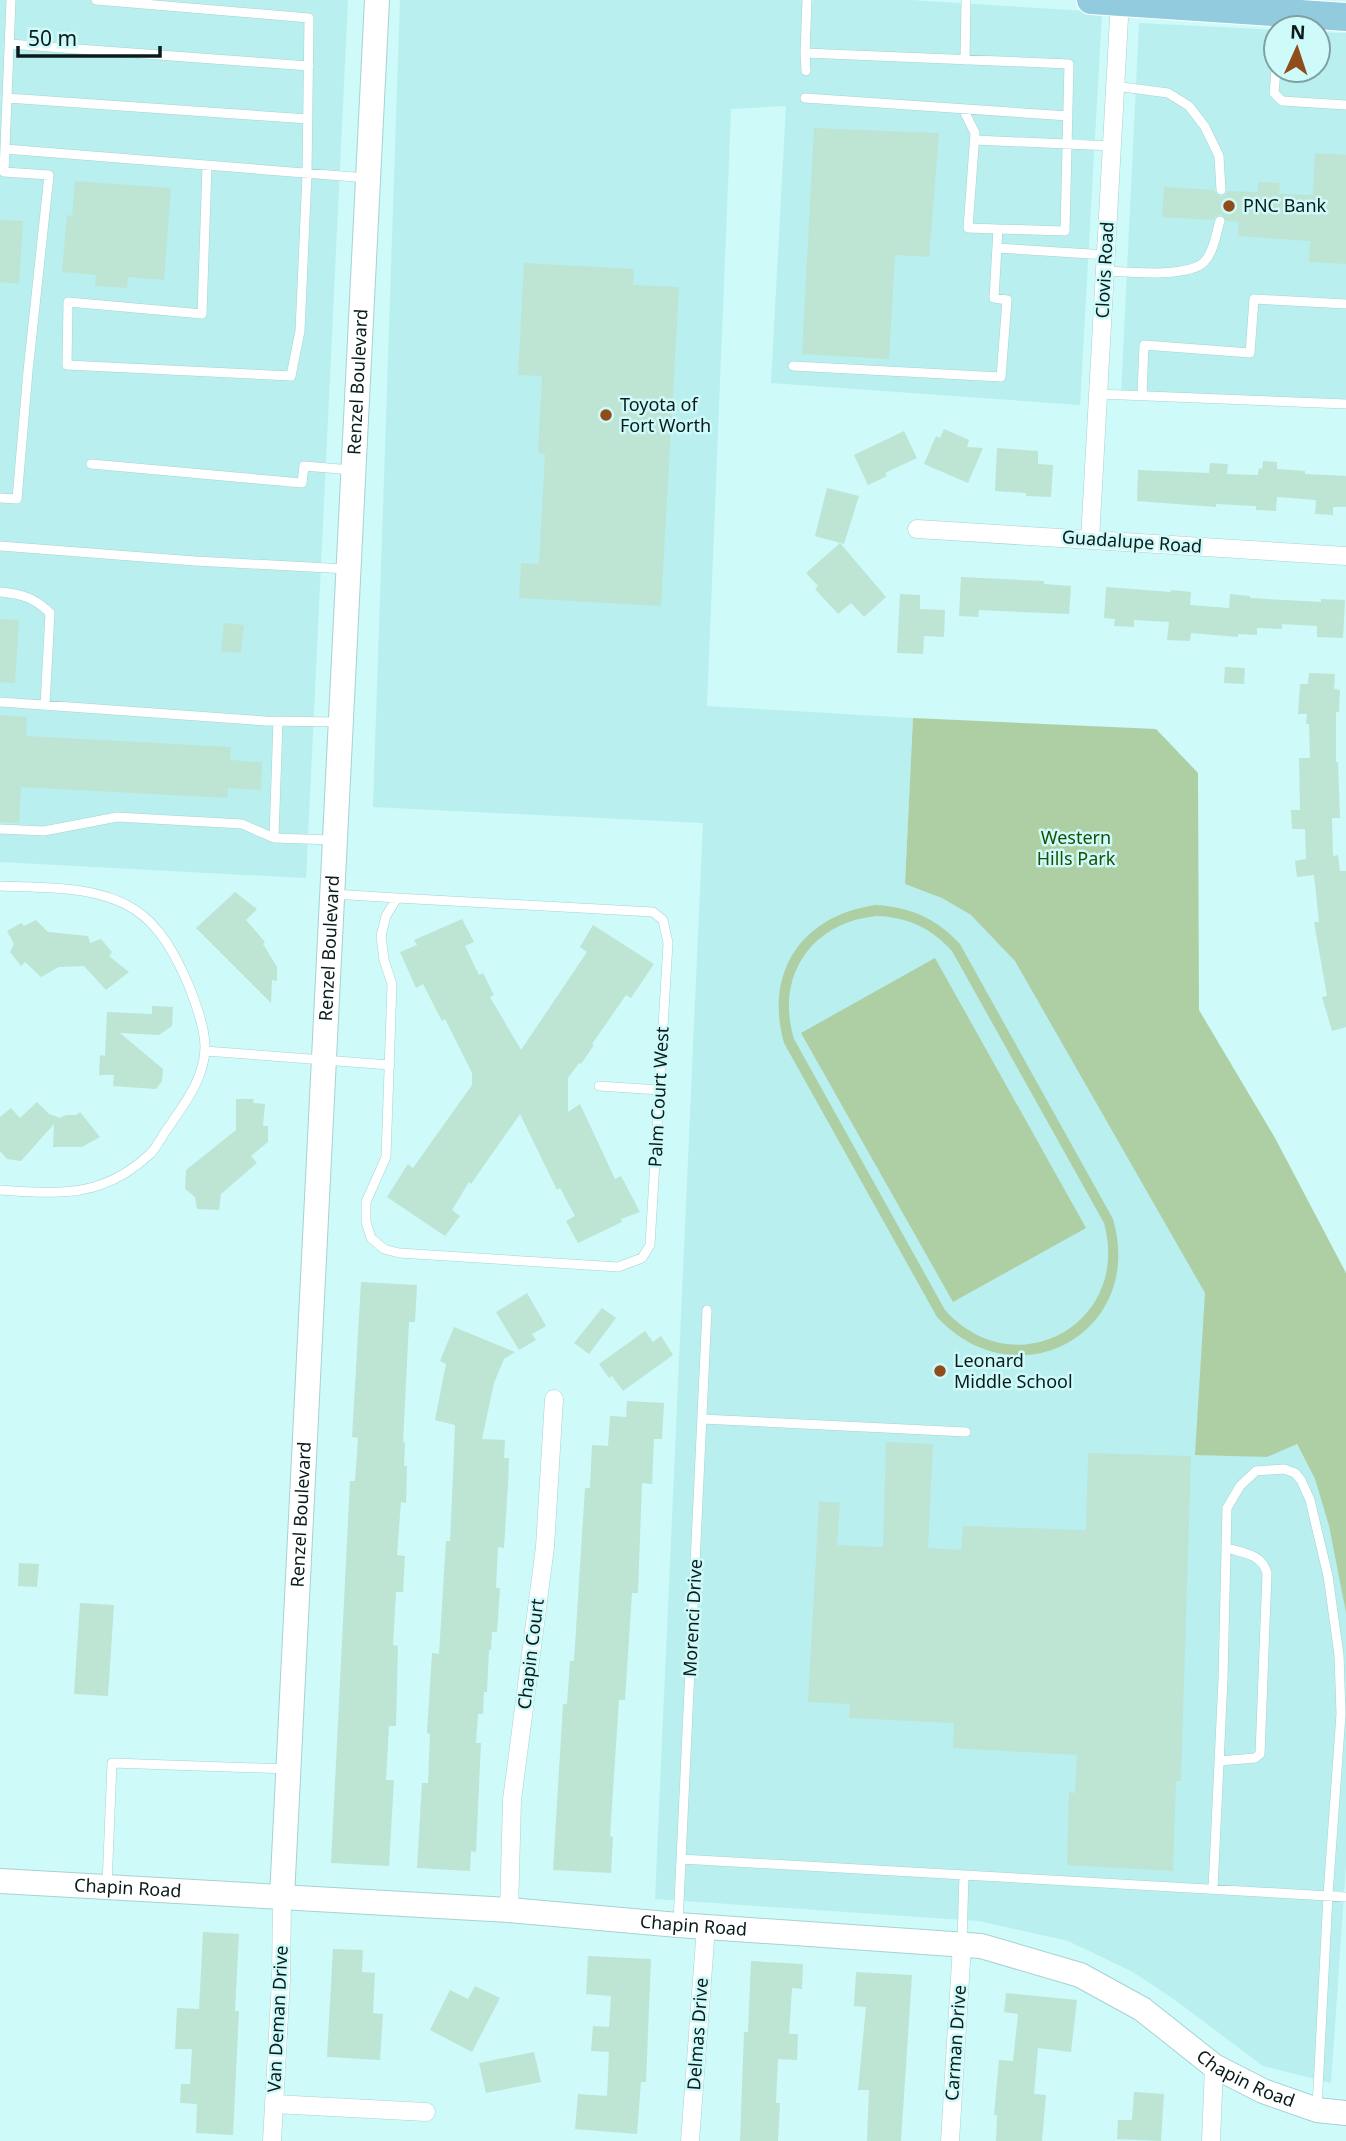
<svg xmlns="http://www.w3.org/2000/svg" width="1346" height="2141" font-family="'Noto Sans',sans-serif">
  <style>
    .built { fill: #b9efef }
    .green { fill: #adcfa3; fill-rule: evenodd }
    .building { fill: #bee4d4 }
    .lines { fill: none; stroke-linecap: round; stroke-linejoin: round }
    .lane-casing { stroke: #a7d2d2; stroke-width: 10 }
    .street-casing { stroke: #a7d2d2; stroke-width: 19 }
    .secondary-casing { stroke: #a7d2d2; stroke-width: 26 }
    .primary-casing { stroke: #fff; stroke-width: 30 }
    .lane { stroke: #fff; stroke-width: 9 }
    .street { stroke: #fff; stroke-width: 18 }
    .secondary { stroke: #fff; stroke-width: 24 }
    .primary { stroke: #92cade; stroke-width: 28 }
    .poi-dot { fill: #904d1c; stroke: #cefaf9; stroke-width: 2.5 }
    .labels { text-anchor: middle; stroke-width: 5; stroke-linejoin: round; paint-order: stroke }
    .poi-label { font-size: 18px; fill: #0a1b1b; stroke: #cefaf9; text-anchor: start }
    .street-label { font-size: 18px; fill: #0a1b1b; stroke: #cefaf9 }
    .park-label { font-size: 18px; fill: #1a4f03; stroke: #cefaf9 }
  </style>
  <rect width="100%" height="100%" fill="#cefaf9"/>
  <path class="built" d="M0 0H348L306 878 0 862Z
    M400 0H910L1102 12 1080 405 771 383 786 106 731 109 707 706 913 718 905 884 939 896 971 915 997 938 1021 969 1206 1293 1196 1454 1267 1457 1296 1443 1315 1479 1329 1526 1346 1613V1866L1331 2083 1263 2066 1175 2000 1133 1972 1068 1941 979 1921 655 1899 703 823 373 807Z
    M1139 23 1276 30V70H1318V32L1346 33V408L1121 395Z"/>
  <path class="green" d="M913 718 1156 729 1198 773 1199 1010 1275 1138 1346 1273V1613L1329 1526 1315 1479 1297 1444 1267 1457 1195 1455 1205 1293 1015 961 971 915 942 898 905 884Z
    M876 905C911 907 937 919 960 944L1113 1219C1146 1333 1017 1403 937 1317L784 1043C764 971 803 915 876 905ZM876 916C908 917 931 928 952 951L1104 1223C1132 1324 1015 1388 945 1310L794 1039C775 976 811 923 876 916Z
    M935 958 1086 1228 953 1302 801 1033Z"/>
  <path class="building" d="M814 128 939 133 929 257 895 255 889 359 802 354Z
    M1315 153 1346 155V264L1309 262 1310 241 1238 236 1239 222 1227 221 1221 214 1216 216 1213 220 1162 217 1164 187 1214 190 1216 194 1221 197 1225 195 1228 191 1258 192V182L1280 183 1279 194 1313 195Z
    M75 181 171 188 164 280 128 277 127 288 95 286 96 275 62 272 67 215 72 216Z
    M0 220 23 221 19 284 0 282Z
    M524 263 634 269 633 285 679 287 661 606 519 598 521 563 539 564 545 454 538 453 542 376 518 375Z
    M944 429 969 440 967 447 983 448 968 483 924 464 936 436 940 438Z
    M904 431 917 458 885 473 887 476 868 485 854 455Z
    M997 448 1038 451V464L1053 465 1051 497 1026 496V493L995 491Z
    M1263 461 1277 462V469L1305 471V474L1346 476V507H1333V515L1315 514 1316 500 1277 497 1276 511 1256 510V506L1216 504V507L1137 501 1138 470 1209 473 1210 463 1228 464 1227 474 1258 475 1259 468 1262 469Z
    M827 488 859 496 844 544 815 536Z
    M840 543 886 597 864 617 851 603 838 614 815 589 818 586 806 573Z
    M961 577 1044 581V584L1071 586 1069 614 979 610 978 617 959 616Z
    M1106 587 1171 592V590L1191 592 1190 605 1229 608 1230 594 1250 596V598L1321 602V599L1345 600 1343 638 1317 637V626L1282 624V629L1257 628V635L1238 634V637L1191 633 1190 641 1167 640 1169 622 1134 620V627L1114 626 1115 619 1104 618Z
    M900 594 920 595V609L945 610 944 637 924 636 923 654 897 653Z
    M0 619 19 620 15 683 0 682Z
    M224 623 244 625 241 653 221 651Z
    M1225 667 1245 668 1244 684 1224 683Z
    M1309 673 1335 674 1334 689 1340 690 1339 712H1336V762H1338L1340 818H1332L1333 856 1338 855 1340 871H1346V1027L1332 1031 1322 997 1327 996 1314 922H1319L1314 875 1297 877 1295 861 1306 859 1305 829H1292L1291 810H1300L1299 758H1310L1309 724H1306L1307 714H1298L1300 684H1308Z
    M0 715 27 717 26 736 231 747 230 760 262 762 261 790 228 788 227 798 21 787 19 823 0 822Z
    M235 892 257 909 246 920 265 942 263 944 277 967V981L272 980 271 1003 196 928Z
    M462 919 474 942 465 946 479 975 483 973 494 995 490 997 521 1050 587 952 580 947 593 925 654 964 631 998 626 995 592 1044 594 1045 581 1064 579 1063 568 1078V1112L580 1104 615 1179 621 1176 640 1212 621 1219 622 1222 578 1243 566 1221 575 1216 560 1188 557 1190 520 1114 471 1184 469 1182 452 1210 460 1216 445 1236 387 1197 408 1164 413 1168 472 1085V1073L445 1019 442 1021 423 984 416 988 400 952 417 945 414 940Z
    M36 920 48 932 88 936 90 943 101 939 112 952 109 956 129 972 106 990 84 966 59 967 41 977 25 962 21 966 10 952 14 944 7 931 21 923 24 926Z
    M152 1006 173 1007 172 1026 159 1035 120 1033 163 1069 162 1081 156 1089 113 1086 114 1075H99L100 1055 105 1056 107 1012 152 1014Z
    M236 1099H254L253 1103 265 1104 263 1126H268V1142L251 1156 257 1163 221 1194 219 1210 197 1209 195 1197 185 1189 186 1170 236 1130Z
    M37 1102 49 1114 60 1118 66 1115H76L80 1112 100 1137 82 1147H53L54 1124 21 1161 7 1159 0 1151V1117L11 1108 20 1118Z
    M361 1282 417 1285 415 1322H409L403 1442 405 1443 404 1466H407L406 1503 401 1502 397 1555 405 1556 403 1592H396L393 1645 398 1646 396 1726H389L386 1780H394L389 1866 331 1863 350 1481H355L358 1438 352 1437Z
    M527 1293 546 1326 532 1334 536 1340 519 1350 496 1312Z
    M602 1308 616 1318 589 1354 574 1343Z
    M454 1327 515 1352 504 1359 494 1383 482 1439 505 1440 504 1458H509L508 1484 504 1548 498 1547 496 1588H500L497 1632H492L491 1650H489L487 1692H484L483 1714H478L476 1743H481L476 1852 471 1851 470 1871 417 1868 422 1783H428L430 1734 427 1733 432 1653 439 1654 446 1541H450L453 1474 455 1425 435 1420 446 1364 440 1361Z
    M645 1331 653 1342 661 1336 673 1355 623 1391 612 1376 609 1378 599 1364Z
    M627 1401 664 1403 662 1439H654L652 1484 642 1483 638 1593H632L625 1700H619L610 1836 613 1837 611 1873 553 1870 563 1704H567L570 1661H574L585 1488H590L592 1445 608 1446 610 1416 626 1417Z
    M886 1442 933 1444 928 1548 961 1550 963 1526 1086 1530 1088 1453 1191 1456 1181 1781H1176L1173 1871 1067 1865 1069 1792 1075 1793 1077 1755 953 1748 954 1723 849 1718 850 1704 808 1702 819 1501 840 1503 837 1545 883 1547Z
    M19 1563 39 1564 37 1587 18 1586Z
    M80 1603 114 1605 108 1696 74 1694Z
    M203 1932 239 1934 235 2011H239L233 2135 196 2133 197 2104 180 2103 181 2084H190L192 2049H175L177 2008 199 2009Z
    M333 1949 363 1950 362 1972 375 1973 373 2013 383 2014 380 2060 327 2057Z
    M588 1956 651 1959 646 2082H641L637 2134 575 2129 578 2094 607 2096 609 2052 591 2051 593 2026 609 2027 611 1996 586 1994Z
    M751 1961 803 1964 802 1989 792 1988 789 2034H798L797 2060 778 2059 776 2103H780L778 2141H740L744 2032H748Z
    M856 1972 912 1975 901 2141H867L869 2090H858L866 2007 854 2006Z
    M475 1986 500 1998 472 2052 430 2030 450 1990 468 1999Z
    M1006 1993 1077 2000 1071 2052 1038 2048 1034 2094 1046 2095 1042 2141H996L997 2115H994L999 2060 1013 2061 1018 2014 1004 2012Z
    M534 2052 541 2082 486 2093 479 2063Z
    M1134 2092 1164 2094 1161 2141 1117 2139 1118 2120H1132Z"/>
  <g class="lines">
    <defs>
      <path id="lane" d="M96 0 309 18 307 174 300 331 291 376 67 365 68 302 202 314 207 166
        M9 44 309 66
        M805 53 806 71
        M965 60 966 0
        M1276 70 1274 93 1282 101 1346 105
        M1115 86 1168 93 1189 106 1205 127 1219 156 1221 190
        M7 98 308 119
        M805 98 1068 116
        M963 109 975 133 968 228 998 229
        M975 140 1112 146
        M5 149 367 178
        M997 248 1106 255
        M1105 271C1127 272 1188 278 1204 262 1214 252 1216 233 1220 221
        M793 366 1001 377 1007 300 994 298 998 229 1065 231 1069 64 805 53 807 0
        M1098 394 1346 404
        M1142 395 1144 345 1250 353 1254 299 1346 304
        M91 464 302 483 304 466 352 470
        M0 498 17 499 28 371 49 175 4 172 11 0
        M0 546 195 561 347 569
        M0 592C22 594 35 598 50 613L45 705
        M0 702 266 721 339 722
        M0 829 44 831 117 817 242 824 274 838 333 840
        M274 838 278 721
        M0 886C45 888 95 885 134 909 161 926 177 958 189 986 196 1004 205 1028 205 1047 205 1078 184 1104 168 1128 162 1136 157 1147 150 1154 136 1167 118 1179 100 1185 69 1196 32 1192 0 1190
        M333 894 397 898
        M397 898 653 912 663 920 668 943 650 1245 642 1258 618 1267 399 1253 384 1249 371 1238 366 1222V1202L386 1157 392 984 384 960 381 936 386 916Z
        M205 1051 390 1065
        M599 1086 659 1090
        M702 1419 966 1432
        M1219 1761 1255 1758 1260 1754 1267 1573C1262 1554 1244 1553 1227 1548
        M681 1859 964 1875
        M107 1885 112 1763 287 1769
        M1213 1889 1223 1679 1227 1508 1240 1486 1256 1471 1284 1469 1295 1473 1301 1480 1310 1500 1328 1576 1339 1655 1341 1714 1328 1895 1317 2108
        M678 1923 707 1310
        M962 1942 964 1875 1346 1897"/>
      <path id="street" d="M917 529 1346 556
        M1090 540 1120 0
        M509 1910 512 1800 545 1547 554 1399
        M274 2104 426 2112
        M272 2141 281 1980 282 1897
        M690 2141 706 1927
        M950 2141 962 1945
        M1211 2141 1214 2066"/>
      <g id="secondary">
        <path id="s1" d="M0 1881 509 1910 678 1925 981 1946 1080 1975 1142 2009 1214 2066 1263 2091 1317 2110 1346 2113"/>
        <path id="s2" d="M282 1897 377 0"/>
      </g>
      <path id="primary" d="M1091 0 1346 17"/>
    </defs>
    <use href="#lane" class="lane-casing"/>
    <use href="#street" class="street-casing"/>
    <use href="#secondary" class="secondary-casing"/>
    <use href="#primary" class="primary-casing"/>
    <use href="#lane" class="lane"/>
    <use href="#street" class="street"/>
    <use href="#secondary" class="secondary"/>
    <use href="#primary" class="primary"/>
  </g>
  <g class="poi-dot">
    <circle cx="1229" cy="206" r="7"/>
    <circle cx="606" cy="415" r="7"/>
    <circle cx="940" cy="1371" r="7"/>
  </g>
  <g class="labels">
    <g class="poi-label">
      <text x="1243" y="212">PNC Bank</text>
      <text x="620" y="411">Toyota of<tspan x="620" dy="21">Fort Worth</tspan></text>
      <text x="954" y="1367">Leonard<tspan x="954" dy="21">Middle School</tspan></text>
    </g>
    <g class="street-label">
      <text transform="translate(1105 270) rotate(-87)" y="6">Clovis Road</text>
      <text dy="6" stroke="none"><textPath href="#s2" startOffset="1517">Renzel Boulevard</textPath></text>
      <text transform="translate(1132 542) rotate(4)" y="6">Guadalupe Road</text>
      <text dy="6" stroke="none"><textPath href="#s2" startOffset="950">Renzel Boulevard</textPath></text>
      <text transform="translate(659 1097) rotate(-87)" y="6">Palm Court West</text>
      <text dy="6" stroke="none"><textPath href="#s2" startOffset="383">Renzel Boulevard</textPath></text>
      <text transform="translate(693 1618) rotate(-87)" y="6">Morenci Drive</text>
      <text transform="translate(531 1654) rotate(-83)" y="6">Chapin Court</text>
      <text dy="6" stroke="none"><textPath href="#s1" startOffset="128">Chapin Road</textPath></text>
      <text dy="6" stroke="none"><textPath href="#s1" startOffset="695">Chapin Road</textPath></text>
      <text transform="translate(278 2019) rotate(-87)" y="6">Van Deman Drive</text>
      <text transform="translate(698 2034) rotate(-86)" y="6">Delmas Drive</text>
      <text transform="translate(956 2043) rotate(-86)" y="6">Carman Drive</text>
      <text dy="6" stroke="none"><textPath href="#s1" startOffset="1283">Chapin Road</textPath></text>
    </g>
    <g class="park-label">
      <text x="1076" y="844">Western<tspan x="1076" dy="21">Hills Park</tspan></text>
    </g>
  </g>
  <g transform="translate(1297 49) rotate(3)"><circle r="33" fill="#cefaf9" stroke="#80a1a0" stroke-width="2"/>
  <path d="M0-5L12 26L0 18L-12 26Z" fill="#904d1c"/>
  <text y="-10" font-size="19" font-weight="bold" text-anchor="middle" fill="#0a1b1b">N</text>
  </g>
  <path d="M18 46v10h142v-10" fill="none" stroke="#0a1b1b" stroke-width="3.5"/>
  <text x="28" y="46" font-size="21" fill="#0a1b1b" stroke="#cefaf9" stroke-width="5" paint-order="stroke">50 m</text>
</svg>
